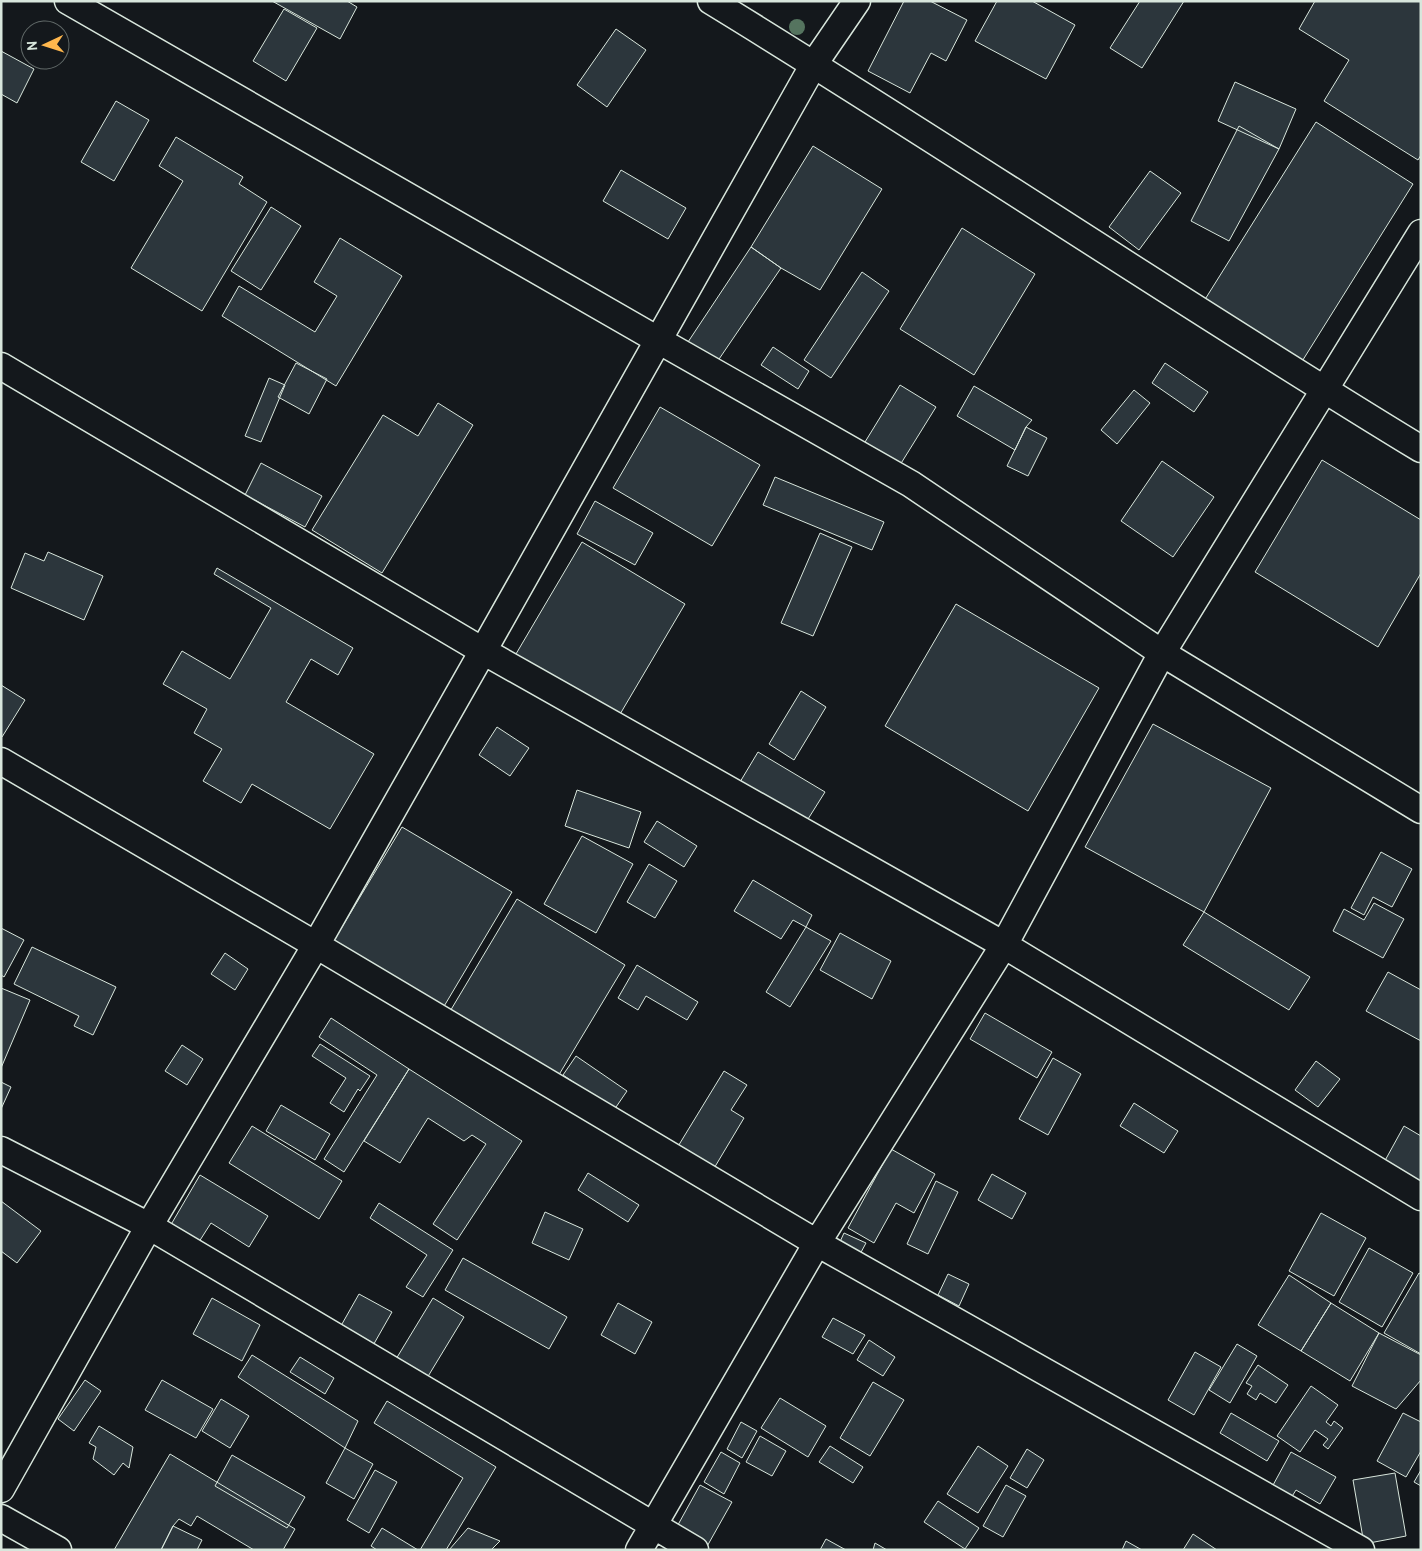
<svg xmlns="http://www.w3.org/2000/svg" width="1422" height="1551" font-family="Overpass,sans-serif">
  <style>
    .building { fill: #2c363c; stroke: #d8e6dc }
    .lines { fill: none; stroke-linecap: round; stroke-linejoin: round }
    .minor-casing { stroke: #d8e6dc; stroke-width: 29 }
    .minor { stroke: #14181c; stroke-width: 26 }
    .tree { fill: #55745f }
  </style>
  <rect width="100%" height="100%" fill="#14181c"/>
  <path class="building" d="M272 1H347L357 7 340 39Z
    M904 1H930L967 20 946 61 931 53 910 93 868 71Z
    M997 1H1032L1075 25 1046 79 975 41Z
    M1140 1H1184L1142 68 1110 48Z
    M1315 1H1421V155L1418 160 1324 101 1349 60 1299 29Z
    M284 9 317 28 286 81 253 61Z
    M616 29 646 50 607 107 577 85Z
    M1 51 34 69 17 103 1 94Z
    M1235 82 1296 109 1279 149 1218 121Z
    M116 101 149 120 114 181 81 162Z
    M1316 122 1413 184 1301 363 1204 301Z
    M1239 126 1279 149 1229 241 1191 221Z
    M176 137 243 177 239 184 267 202 202 311 131 268 183 181 159 166Z
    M813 146 882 189 820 290 781 268 751 247Z
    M621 170 686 208 668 239 603 201Z
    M1150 171 1181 193 1139 250 1109 227Z
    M271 207 301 226 261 290 231 271Z
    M962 228 1035 274 974 375 900 329Z
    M340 238 402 276 336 386 222 316 239 286 315 332 337 296 314 282Z
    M751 247 781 268 715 365 686 345Z
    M862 272 889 291 831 378 804 360Z
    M773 347 809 371 798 389 761 365Z
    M296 363 327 379 309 414 278 397Z
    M1165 363 1208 392 1194 412 1152 383Z
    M269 378 285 385 261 442 245 436Z
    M900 385 936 407 900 465 865 442Z
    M974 386 1032 420 1026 427 1015 450 957 416Z
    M1134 390 1150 403 1117 444 1101 430Z
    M438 403 473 425 382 573 312 530 383 415 418 436Z
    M660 407 760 465 712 546 613 488Z
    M1026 427 1047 438 1028 476 1007 466Z
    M1322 460 1421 520V573L1378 647 1255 572Z
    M1162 461 1214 497 1173 557 1121 521Z
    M261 463 322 496 305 527 245 495Z
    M775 477 884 522 872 550 763 505Z
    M595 501 653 533 635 565 577 534Z
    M820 533 852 547 813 636 781 623Z
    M582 542 685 604 616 721 513 659Z
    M48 552 103 576 84 620 11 588 25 553 44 561Z
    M217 568 353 648 338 675 311 659 286 702 374 754 330 829 252 784 241 803 203 781 222 749 194 733 207 709 163 684 182 651 230 679 271 608 214 574Z
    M956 604 1099 688 1028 811 885 726Z
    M1 685 25 700 2 737 1 736Z
    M801 691 826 707 794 760 769 744Z
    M1153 724 1271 788 1204 912 1085 847Z
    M497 727 529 748 510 776 479 755Z
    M758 752 825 792 803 827 737 787Z
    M577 790 641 812 629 848 565 826Z
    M657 821 697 846 684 867 644 842Z
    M402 827 512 892 443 1008 333 942Z
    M582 836 633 864 596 933 544 904Z
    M1381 852 1412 869 1392 907 1373 897 1364 915 1351 908Z
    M649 864 677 881 655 918 627 902Z
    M753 880 812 915 806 927 793 920 781 939 734 911Z
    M517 899 625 965 557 1078 449 1013Z
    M1374 903 1404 919 1383 958 1333 931 1344 909 1364 920Z
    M1204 912 1310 977 1289 1010 1183 945Z
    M806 927 831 941 790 1007 766 992Z
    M1 928 24 940 4 977 1 975Z
    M840 933 891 961 872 999 820 970Z
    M32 947 116 987 93 1035 74 1026 79 1016 14 984Z
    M225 953 248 969 235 990 211 974Z
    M637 965 698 1002 687 1020 646 996 638 1010 618 998Z
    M1388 972 1421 990V1041L1366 1011Z
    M1 988 30 1000 1 1068Z
    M985 1013 1052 1052 1037 1078 970 1039Z
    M331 1018 409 1069 344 1172 324 1159 377 1075 319 1037Z
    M320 1044 370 1076 360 1091 358 1089 344 1112 330 1103 346 1078 312 1056Z
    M182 1045 203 1059 187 1085 165 1071Z
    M576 1056 627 1091 614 1110 563 1075Z
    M1053 1058 1081 1074 1048 1135 1019 1119Z
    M1316 1061 1340 1079 1318 1107 1295 1090Z
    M409 1069 522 1141 457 1240 433 1224 486 1144 472 1135 464 1141 428 1118 400 1163 364 1141Z
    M724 1071 747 1085 731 1110 744 1118 713 1170 677 1148Z
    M1 1082 11 1087 1 1109Z
    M1134 1103 1178 1131 1164 1153 1120 1126Z
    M281 1105 330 1134 315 1160 266 1131Z
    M252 1126 342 1181 319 1219 229 1163Z
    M1404 1126 1421 1136V1187L1382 1166Z
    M891 1149 935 1174 914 1213 896 1203 874 1243 848 1228Z
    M588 1173 639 1205 628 1222 578 1190Z
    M992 1174 1026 1193 1012 1219 978 1200Z
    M200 1175 268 1216 249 1247 211 1223 197 1245 169 1228Z
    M936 1181 958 1192 928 1254 907 1244Z
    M1 1201 41 1231 17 1263 1 1251Z
    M379 1203 453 1250 423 1297 406 1287 427 1255 370 1218Z
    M545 1212 583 1229 569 1260 532 1243Z
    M1321 1213 1366 1238 1334 1296 1289 1271Z
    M844 1233 866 1243 859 1256 838 1246Z
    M1369 1248 1413 1273 1382 1327 1339 1302Z
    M463 1258 567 1317 549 1349 445 1290Z
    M1419 1273 1421 1274V1354L1384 1333Z
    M948 1274 969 1284 959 1306 938 1295Z
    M1289 1275 1331 1303 1301 1351 1258 1325Z
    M359 1294 392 1312 371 1349 338 1331Z
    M212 1298 260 1325 242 1361 193 1334Z
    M433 1298 464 1317 424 1383 393 1364Z
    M618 1303 652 1322 635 1354 601 1335Z
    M1331 1303 1379 1333 1350 1381 1301 1351Z
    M833 1318 865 1335 853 1354 822 1337Z
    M1379 1333 1421 1355V1380L1396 1409 1352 1386Z
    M869 1340 895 1357 883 1376 857 1360Z
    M1237 1344 1257 1356 1230 1403 1209 1390Z
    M1195 1352 1221 1367 1194 1415 1168 1400Z
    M252 1355 358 1421 345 1448 238 1377Z
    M300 1357 334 1378 325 1394 290 1372Z
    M1258 1365 1288 1385 1276 1403 1260 1393 1256 1400 1247 1394 1252 1386 1246 1383Z
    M85 1380 101 1391 74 1431 58 1419Z
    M162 1380 213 1409 196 1438 145 1410Z
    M873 1382 904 1400 870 1456 840 1438Z
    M1311 1386 1338 1405 1326 1422 1331 1426 1334 1421 1343 1428 1328 1449 1323 1445 1328 1439 1315 1430 1300 1452 1277 1436Z
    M780 1398 826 1426 808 1457 761 1428Z
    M221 1399 249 1416 230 1448 202 1431Z
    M387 1401 496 1467 446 1550H420L463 1478 374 1423Z
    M1231 1413 1279 1441 1267 1461 1220 1433Z
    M1403 1413 1421 1422V1451L1406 1477 1377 1461Z
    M741 1422 757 1431 742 1458 727 1449Z
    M99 1426 133 1447 129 1468 123 1463 114 1475 93 1459 96 1447 89 1443Z
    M760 1436 786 1451 772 1476 746 1462Z
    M830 1446 863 1467 853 1483 819 1462Z
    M978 1446 1008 1466 978 1513 947 1494Z
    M345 1448 373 1464 354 1499 326 1483Z
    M1027 1449 1044 1460 1027 1488 1010 1478Z
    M721 1452 740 1463 724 1494 704 1482Z
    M1291 1452 1336 1477 1320 1504 1296 1490 1291 1498 1272 1487Z
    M170 1454 295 1529 283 1550H254L197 1516 191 1526 179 1519 173 1526 161 1550H114Z
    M232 1455 305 1497 287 1528 215 1486Z
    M375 1470 397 1482 369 1533 347 1520Z
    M1421 1470V1486L1414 1482Z
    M1395 1473 1406 1536 1364 1544 1353 1480Z
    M700 1485 732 1502 705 1550 674 1532Z
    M1006 1485 1026 1496 1003 1537 983 1526Z
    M938 1501 979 1528 965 1549 924 1522Z
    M173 1526 202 1540 197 1550H161Z
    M382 1528 418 1550H377L371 1546Z
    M468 1528 500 1541 491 1550H449Z
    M1193 1534 1217 1550H1183Z
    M826 1539 846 1550H820Z
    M1126 1541 1142 1550H1122Z
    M875 1543 887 1550H873Z"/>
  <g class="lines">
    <defs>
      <path id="minor" d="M68 1 658 340 911 484 1162 653 1421 810
        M711 1C950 147 1182 304 1421 449
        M1 366 483 651 1004 945 1421 1197
        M1 761 316 945 817 1243 1361 1550
        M1 1150 149 1226 695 1550
        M1 1489 149 1226 316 945 483 651 814 64 857 1
        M1 1518 58 1550
        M639 1550 817 1243 1004 945 1162 653 1421 233"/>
    </defs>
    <use href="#minor" class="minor-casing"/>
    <use href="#minor" class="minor"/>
  </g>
  <circle class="tree" cx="797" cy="27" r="8"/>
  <rect width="1422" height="1551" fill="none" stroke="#d8e6dc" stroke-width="5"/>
  <g transform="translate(45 45) rotate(266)"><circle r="24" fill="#14181c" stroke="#626a69"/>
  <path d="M0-4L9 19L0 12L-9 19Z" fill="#ffb74d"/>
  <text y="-8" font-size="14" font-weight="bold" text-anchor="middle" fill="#d8e6dc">N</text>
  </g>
</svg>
